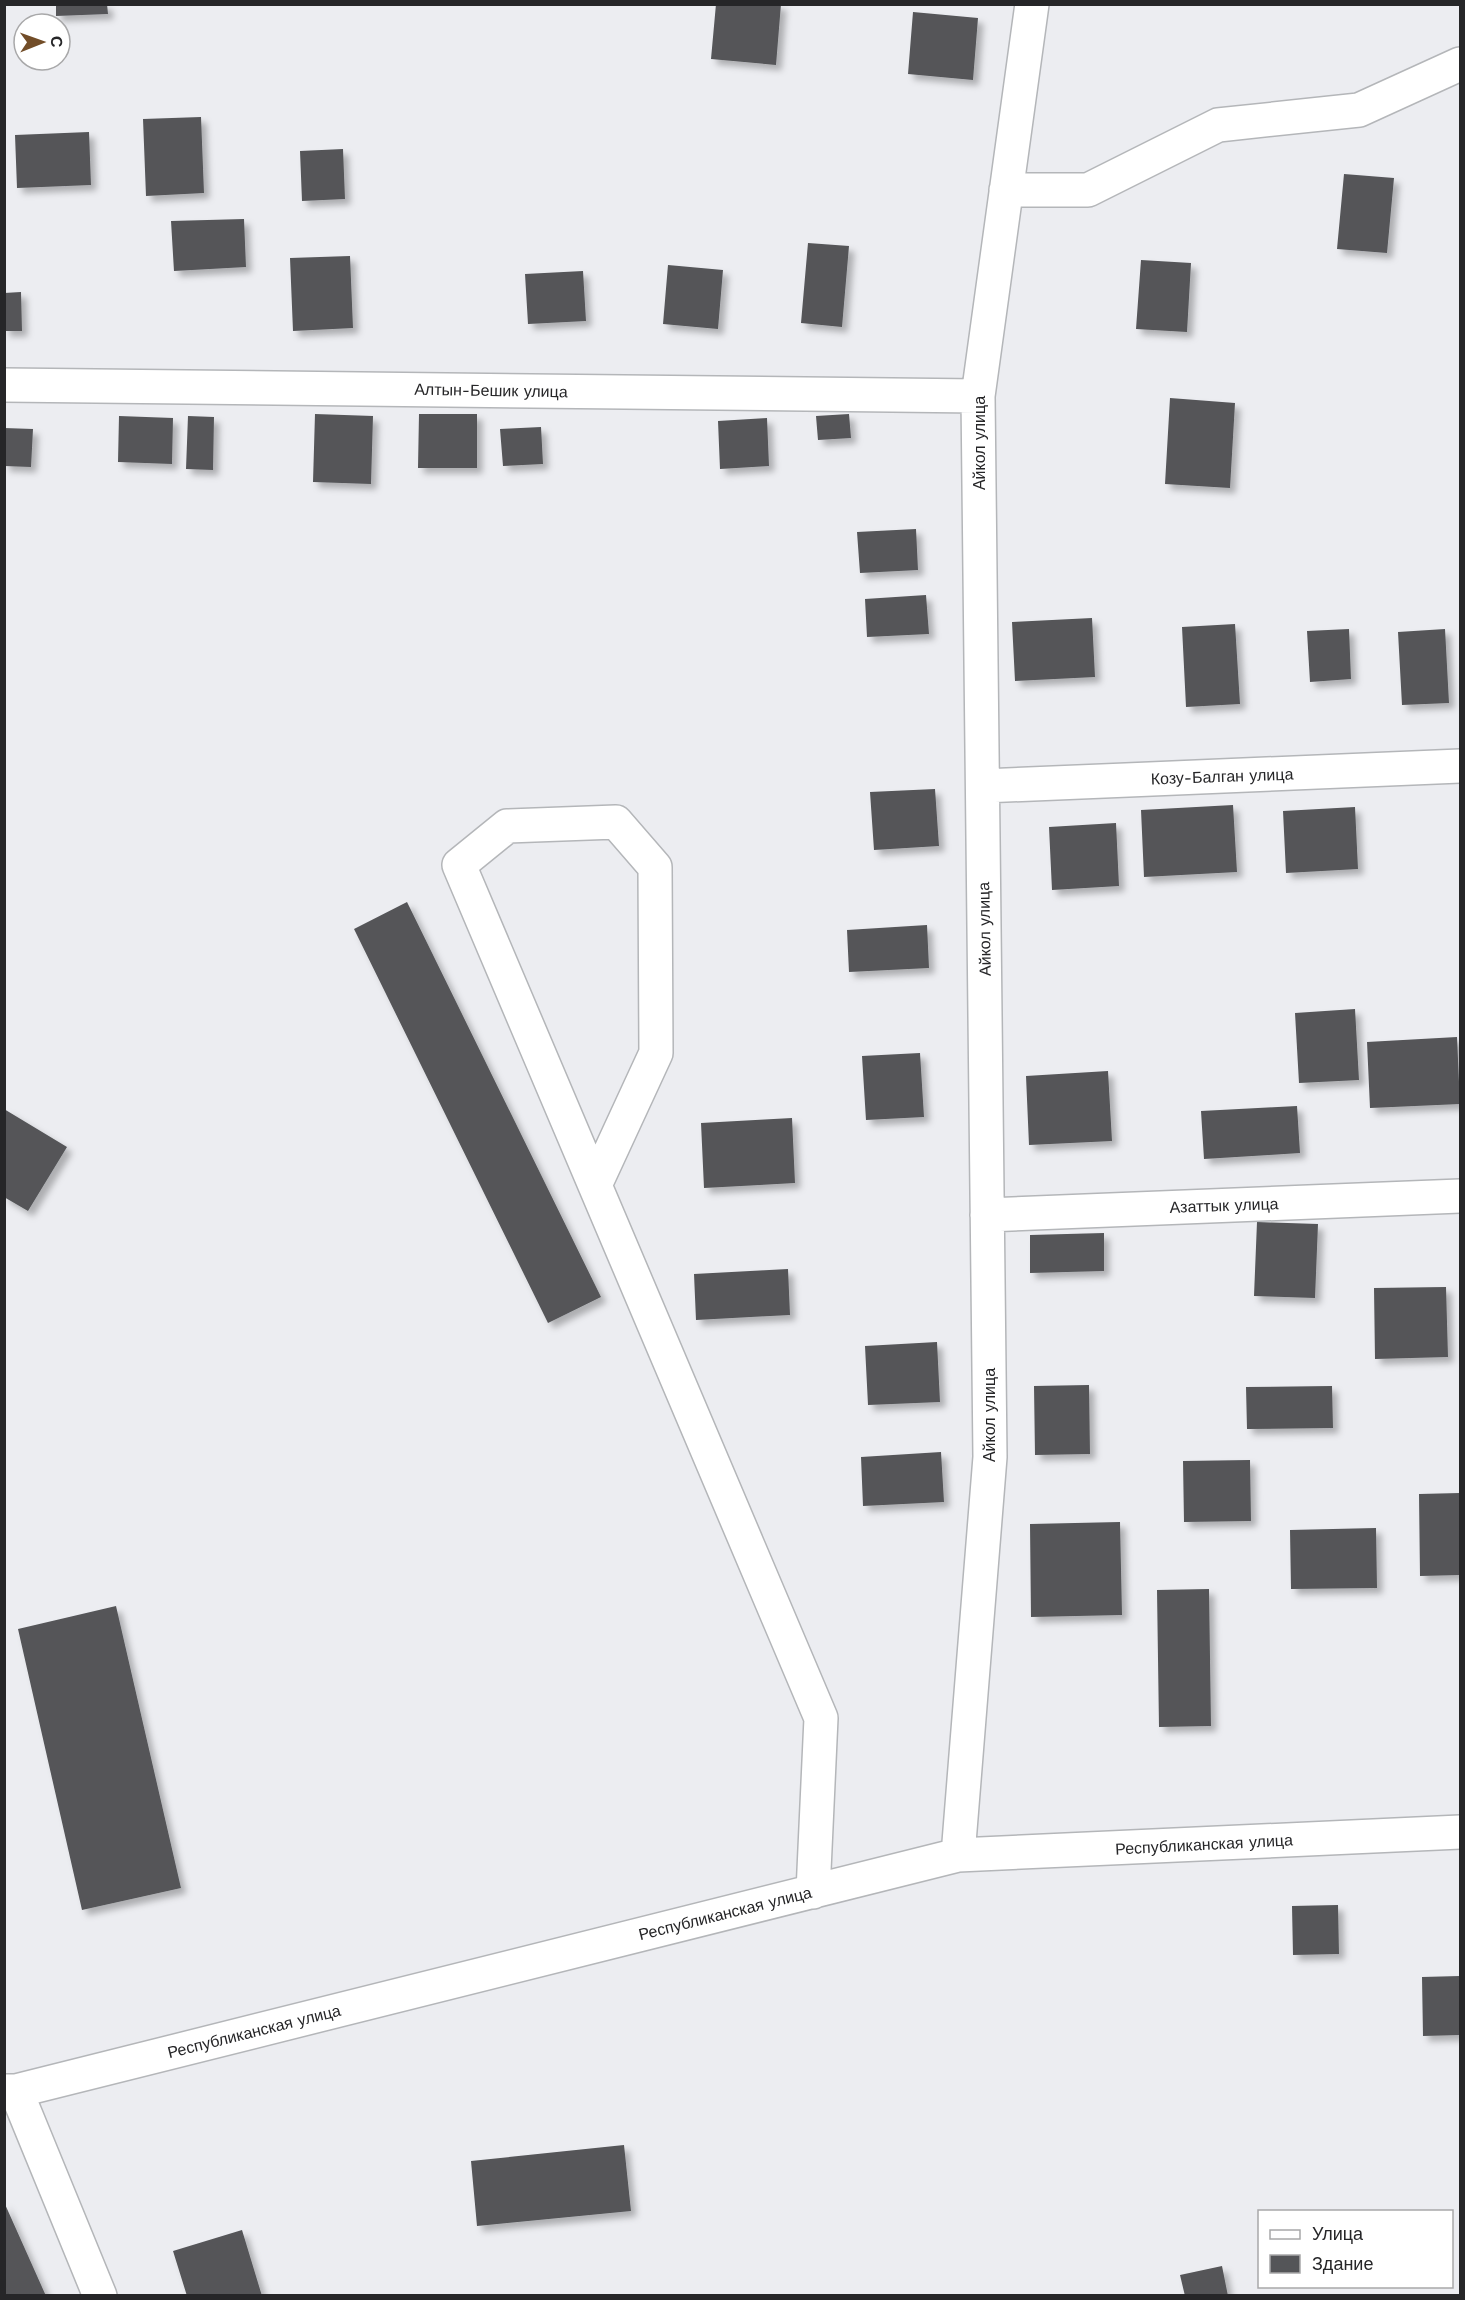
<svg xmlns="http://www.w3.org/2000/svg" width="1465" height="2300" font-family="'Work Sans',sans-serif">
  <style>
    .building { fill: #545558; filter: url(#shadow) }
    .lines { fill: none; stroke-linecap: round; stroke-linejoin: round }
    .minor-casing { stroke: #b4b6b9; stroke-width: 36 }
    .minor { stroke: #fff; stroke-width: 33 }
    .labels { text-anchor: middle; stroke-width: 6; stroke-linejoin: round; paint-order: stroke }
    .street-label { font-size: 16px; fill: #262628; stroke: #fff }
  </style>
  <defs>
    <filter id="shadow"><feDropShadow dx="5.5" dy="5.5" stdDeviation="3" flood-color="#0004"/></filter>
  </defs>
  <rect width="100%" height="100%" fill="#ecedf1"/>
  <path class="building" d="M56 4H107L108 14 56 16Z
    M716 4H781L776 65 711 59Z
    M913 12 978 18 973 80 908 74Z
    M201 117 204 193 146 196 143 119Z
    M89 132 91 185 17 188 15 135Z
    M343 149 345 199 302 201 300 151Z
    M1344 174 1394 178 1387 253 1337 249Z
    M244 219 246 267 174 271 171 221Z
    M808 243 849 246 842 327 801 323Z
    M350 256 353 328 293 331 290 258Z
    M1141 260 1191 263 1187 332 1136 329Z
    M668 265 723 270 718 329 663 324Z
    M583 271 586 321 528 324 525 274Z
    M21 292 22 331H4V293Z
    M1170 398 1235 403 1230 488 1165 484Z
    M315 414 373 416 371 484 313 482Z
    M419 414H477V468H418Z
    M849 414 851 438 818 440 816 416Z
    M119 416 173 418 172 464 118 462Z
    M188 416 214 417 213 470 186 469Z
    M767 418 769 466 720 469 718 421Z
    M541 427 543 464 503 466 500 429Z
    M4 428 33 429 31 467 4 466Z
    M916 529 918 570 860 573 857 532Z
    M926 595 929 634 867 637 865 599Z
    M1092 618 1095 677 1015 681 1012 622Z
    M1235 624 1240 704 1186 707 1182 627Z
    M1349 629 1351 679 1310 682 1307 631Z
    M1445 629 1449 703 1402 705 1398 632Z
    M935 789 939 846 874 850 870 792Z
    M1233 805 1237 872 1144 877 1141 810Z
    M1355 807 1358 869 1286 873 1283 811Z
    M1116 823 1119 886 1052 890 1049 827Z
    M407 902 601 1297 548 1323 354 929Z
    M927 925 929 968 849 972 847 930Z
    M1355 1009 1359 1080 1299 1083 1295 1013Z
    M1457 1037 1460 1104 1370 1108 1367 1042Z
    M920 1053 924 1117 866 1120 862 1056Z
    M1108 1071 1112 1141 1029 1145 1026 1076Z
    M1297 1106 1300 1153 1204 1159 1201 1111Z
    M4 1109 67 1147 28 1211 4 1197Z
    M792 1118 795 1183 704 1188 701 1123Z
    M1257 1222 1318 1224 1315 1298 1254 1296Z
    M1104 1233V1271L1030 1273V1235Z
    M788 1269 790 1315 696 1320 694 1274Z
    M1446 1287 1448 1357 1375 1359 1374 1288Z
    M937 1342 940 1402 868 1405 865 1346Z
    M1089 1385 1090 1454 1035 1455 1034 1386Z
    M1332 1386 1333 1428 1247 1429 1246 1387Z
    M941 1452 944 1502 863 1506 861 1457Z
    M1250 1460 1251 1521 1184 1522 1183 1461Z
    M1460 1493V1575L1420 1576 1419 1494Z
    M1120 1522 1122 1615 1031 1617 1030 1524Z
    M1376 1528 1377 1588 1291 1589 1290 1530Z
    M1209 1589 1211 1726 1159 1727 1157 1590Z
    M116 1606 181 1888 82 1910 18 1629Z
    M1338 1905 1339 1954 1293 1955 1292 1906Z
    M1460 1976V2035L1423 2036 1422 1977Z
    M624 2145 631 2211 477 2226 471 2161Z
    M4 2202 46 2296H4Z
    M242 2230 262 2296H187L173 2251Z
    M1222 2266 1228 2296H1185L1180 2275Z"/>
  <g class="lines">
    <defs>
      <path id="minor" d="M1006 190H1088L1218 125 1359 110 1460 64
        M4 385 978 396
        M983 786 1460 766
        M595 1185 656 1053 655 867 616 822 507 826 459 865 821 1718 813 1892
        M987 1215 1460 1196
        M958 1855 990 1457 978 396 1032 4
        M4 2091H16L958 1855 1460 1832
        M16 2091 100 2296"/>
    </defs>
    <use href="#minor" class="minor-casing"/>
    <use href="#minor" class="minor"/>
  </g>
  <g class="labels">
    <g class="street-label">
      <text transform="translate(491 390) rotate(1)" y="6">Алтын-Бешик улица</text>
      <text transform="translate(979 443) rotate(-90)" y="6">Айкол улица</text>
      <text transform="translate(1222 776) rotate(-2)" y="6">Козу-Балган улица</text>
      <text transform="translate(984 929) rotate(-91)" y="6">Айкол улица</text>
      <text transform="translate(1224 1205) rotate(-2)" y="6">Азаттык улица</text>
      <text transform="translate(989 1415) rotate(-90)" y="6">Айкол улица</text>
      <text transform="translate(1204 1844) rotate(-3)" y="6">Республиканская улица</text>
      <text transform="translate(725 1913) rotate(-14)" y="6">Республиканская улица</text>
      <text transform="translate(254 2031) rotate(-14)" y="6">Республиканская улица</text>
    </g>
  </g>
  <rect width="1465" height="2300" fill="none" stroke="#262628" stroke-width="12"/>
  <rect x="1258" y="2210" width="195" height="78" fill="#ffffff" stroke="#a8a8a9" stroke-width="1.5"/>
  <rect x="1270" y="2230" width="30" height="9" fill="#ffffff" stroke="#a8a8a9" stroke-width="1.5"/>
  <text x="1312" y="2240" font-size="18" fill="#262628">Улица</text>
  <rect x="1270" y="2255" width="30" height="18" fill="#545558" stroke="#a8a8a9" stroke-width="1.5"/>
  <text x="1312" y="2270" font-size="18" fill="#262628">Здание</text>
  <g transform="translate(42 42) rotate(89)"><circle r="28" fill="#ffffff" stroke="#a8a8a9" stroke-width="1.5"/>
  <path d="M0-4.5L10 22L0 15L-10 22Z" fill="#724d28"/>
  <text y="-9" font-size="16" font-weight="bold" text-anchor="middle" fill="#262628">С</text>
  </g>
</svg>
